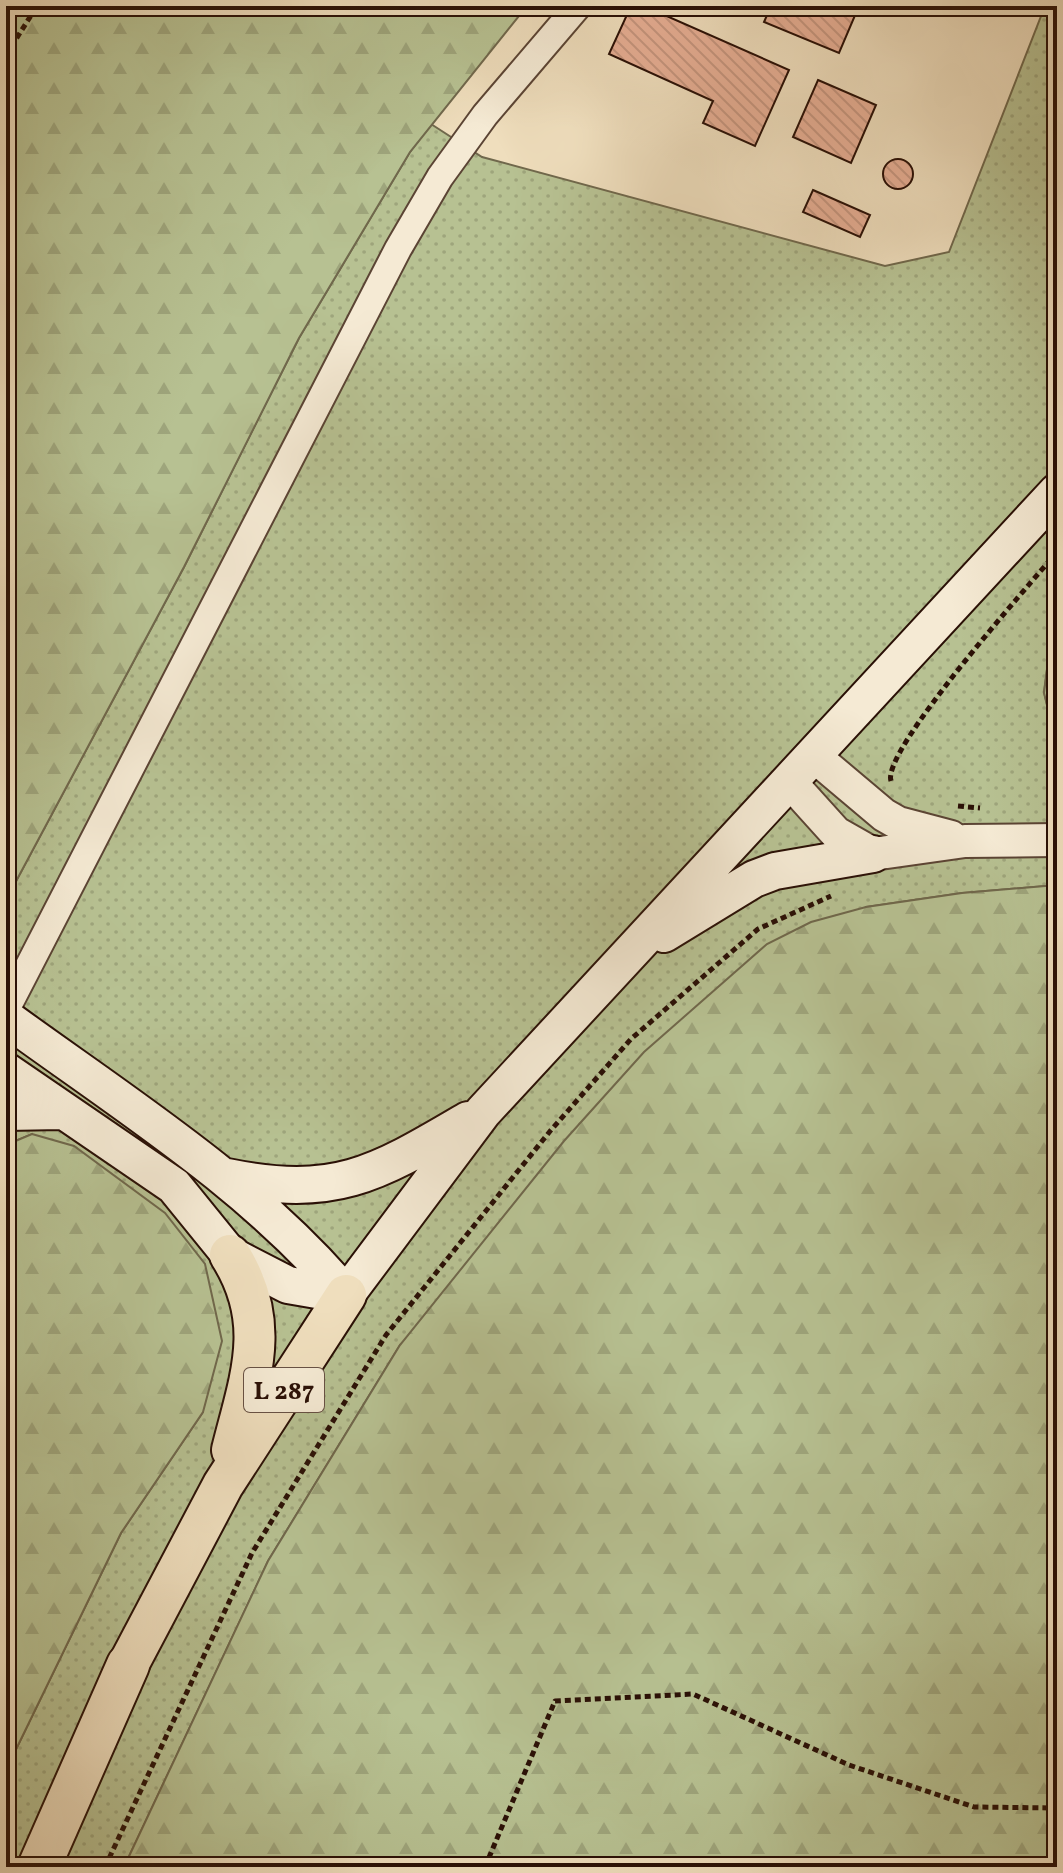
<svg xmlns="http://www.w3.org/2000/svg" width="1063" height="1873" font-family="Vollkorn,serif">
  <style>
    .grass { fill: url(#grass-dots); stroke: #70684c; stroke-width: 2 }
    .forest { fill: url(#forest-firs); stroke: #70684c; stroke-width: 2 }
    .building { fill: url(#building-back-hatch); stroke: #2a1006; stroke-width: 2 }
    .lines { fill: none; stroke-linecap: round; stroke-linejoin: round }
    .minor-casing { stroke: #5b4434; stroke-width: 30 }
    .tertiary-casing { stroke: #5b4434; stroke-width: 36 }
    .secondary-casing { stroke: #2a1006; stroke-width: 40 }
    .primary-casing { stroke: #2a1006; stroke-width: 44 }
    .trunk-casing { stroke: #2a1006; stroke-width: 46 }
    .path { stroke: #2a1006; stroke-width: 5; stroke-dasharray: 6 4; stroke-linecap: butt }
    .minor { stroke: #f5ead4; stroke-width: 26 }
    .tertiary { stroke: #f5ead4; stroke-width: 32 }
    .secondary { stroke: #f5ead4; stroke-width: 36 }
    .primary { stroke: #efdebd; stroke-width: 40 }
    .trunk { stroke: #efdebd; stroke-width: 42 }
    .labels { text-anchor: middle; stroke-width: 6; stroke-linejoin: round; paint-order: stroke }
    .shield { fill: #f5ead4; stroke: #675144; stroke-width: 2 }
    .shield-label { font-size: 26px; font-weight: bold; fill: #2a1006 }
  </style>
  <defs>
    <pattern id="grass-dots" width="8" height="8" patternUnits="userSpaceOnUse" patternTransform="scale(2)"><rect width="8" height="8" fill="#b7c192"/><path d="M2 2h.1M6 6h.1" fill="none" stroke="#9ea57c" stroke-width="1.8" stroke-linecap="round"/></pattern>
    <pattern id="forest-firs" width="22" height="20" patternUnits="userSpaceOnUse" patternTransform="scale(2)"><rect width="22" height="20" fill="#b7c192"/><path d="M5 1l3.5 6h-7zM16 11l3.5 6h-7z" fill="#9ea57c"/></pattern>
    <pattern id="building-back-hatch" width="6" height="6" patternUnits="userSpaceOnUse" patternTransform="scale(2)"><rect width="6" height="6" fill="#e6ae94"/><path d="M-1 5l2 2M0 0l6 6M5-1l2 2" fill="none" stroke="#c5957e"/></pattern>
  </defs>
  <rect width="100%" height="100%" fill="#efdebd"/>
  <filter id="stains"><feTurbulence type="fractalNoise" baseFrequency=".0025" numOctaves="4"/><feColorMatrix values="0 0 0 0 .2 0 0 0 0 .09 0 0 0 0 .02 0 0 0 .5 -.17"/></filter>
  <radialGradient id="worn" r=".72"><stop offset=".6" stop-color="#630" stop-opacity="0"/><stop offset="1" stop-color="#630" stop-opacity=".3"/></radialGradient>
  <path class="grass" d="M1045 6H1057V576L1050 589 1054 616 1044 692 1048 709 1057 711V885L962 893 866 907 400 1345 268 1561 124 1867H6V1770L121 1533 203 1412 32 1134 6 1145V900L184 567 299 338 410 152 431 124 482 157 885 266 949 252Z"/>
  <path class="forest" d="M6 6H527L410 152 299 338 184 567 6 900Z
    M1057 576V711L1048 709 1044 693 1054 616 1050 589Z
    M1057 885V1867H124L268 1561 400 1345 564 1141 644 1052 767 944 811 922 866 907 962 893Z
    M32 1134 74 1146 165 1213 205 1264 222 1341 203 1412 121 1533 6 1770V1145Z"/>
  <path class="building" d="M631 6H644L789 70 755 146 703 123 713 101 609 54Z
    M771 6H859L839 53 764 22Z
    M818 80 876 105 851 163 793 137Z
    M883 174a15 15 0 1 1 30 0a15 15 0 1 1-30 0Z
    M813 190 870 215 860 237 803 212Z"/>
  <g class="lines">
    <defs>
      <path id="minor" d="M6 1010 398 249 440 177 485 115 578 6"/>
      <path id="tertiary" d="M814 756 884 815 898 823 951 837
        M790 782 836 833 873 854 965 841 1057 840"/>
      <path id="secondary" d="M664 934 754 879 775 871 873 854
        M6 1018C124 1104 251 1183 346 1295
        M6 1071 174 1186 230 1255 288 1285 346 1295
        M6 1112 61 1111
        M227 1177C336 1199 376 1174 468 1120
        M346 1295 483 1112 1057 492"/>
      <path id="primary" d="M230 1255C273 1323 250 1378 232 1450
        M128 1665 223 1485 346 1295"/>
      <path id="trunk" d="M39 1867 128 1665"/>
    </defs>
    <use href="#minor" class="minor-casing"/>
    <use href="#tertiary" class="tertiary-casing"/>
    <use href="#secondary" class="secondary-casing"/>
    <use href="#primary" class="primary-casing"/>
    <use href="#trunk" class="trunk-casing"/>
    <path class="path" d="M6 55 37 6
      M1057 437 1052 443 1057 448
      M891 781C881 751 1030 584 1057 552
      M958 806 980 808
      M105 1867 252 1553 386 1335 551 1130 631 1039 758 929 831 896
      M485 1867 555 1701 693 1694 849 1765 974 1807 1057 1808"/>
    <use href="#minor" class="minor"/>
    <use href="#tertiary" class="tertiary"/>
    <use href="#secondary" class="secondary"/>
    <use href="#primary" class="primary"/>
    <use href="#trunk" class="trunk"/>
  </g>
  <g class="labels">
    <rect class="shield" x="244" y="1368" width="80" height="44" rx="6"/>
    <g class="shield-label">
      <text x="284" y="1399">L 287</text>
    </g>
  </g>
  <rect width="1063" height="1873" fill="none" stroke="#efdebd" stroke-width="32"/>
  <rect x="8" y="8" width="1047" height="1857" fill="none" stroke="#2a1006" stroke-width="4"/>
  <rect x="16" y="16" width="1031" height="1841" fill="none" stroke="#2a1006" stroke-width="2"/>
  <rect width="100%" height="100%" filter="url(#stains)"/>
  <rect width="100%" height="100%" fill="url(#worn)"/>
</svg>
